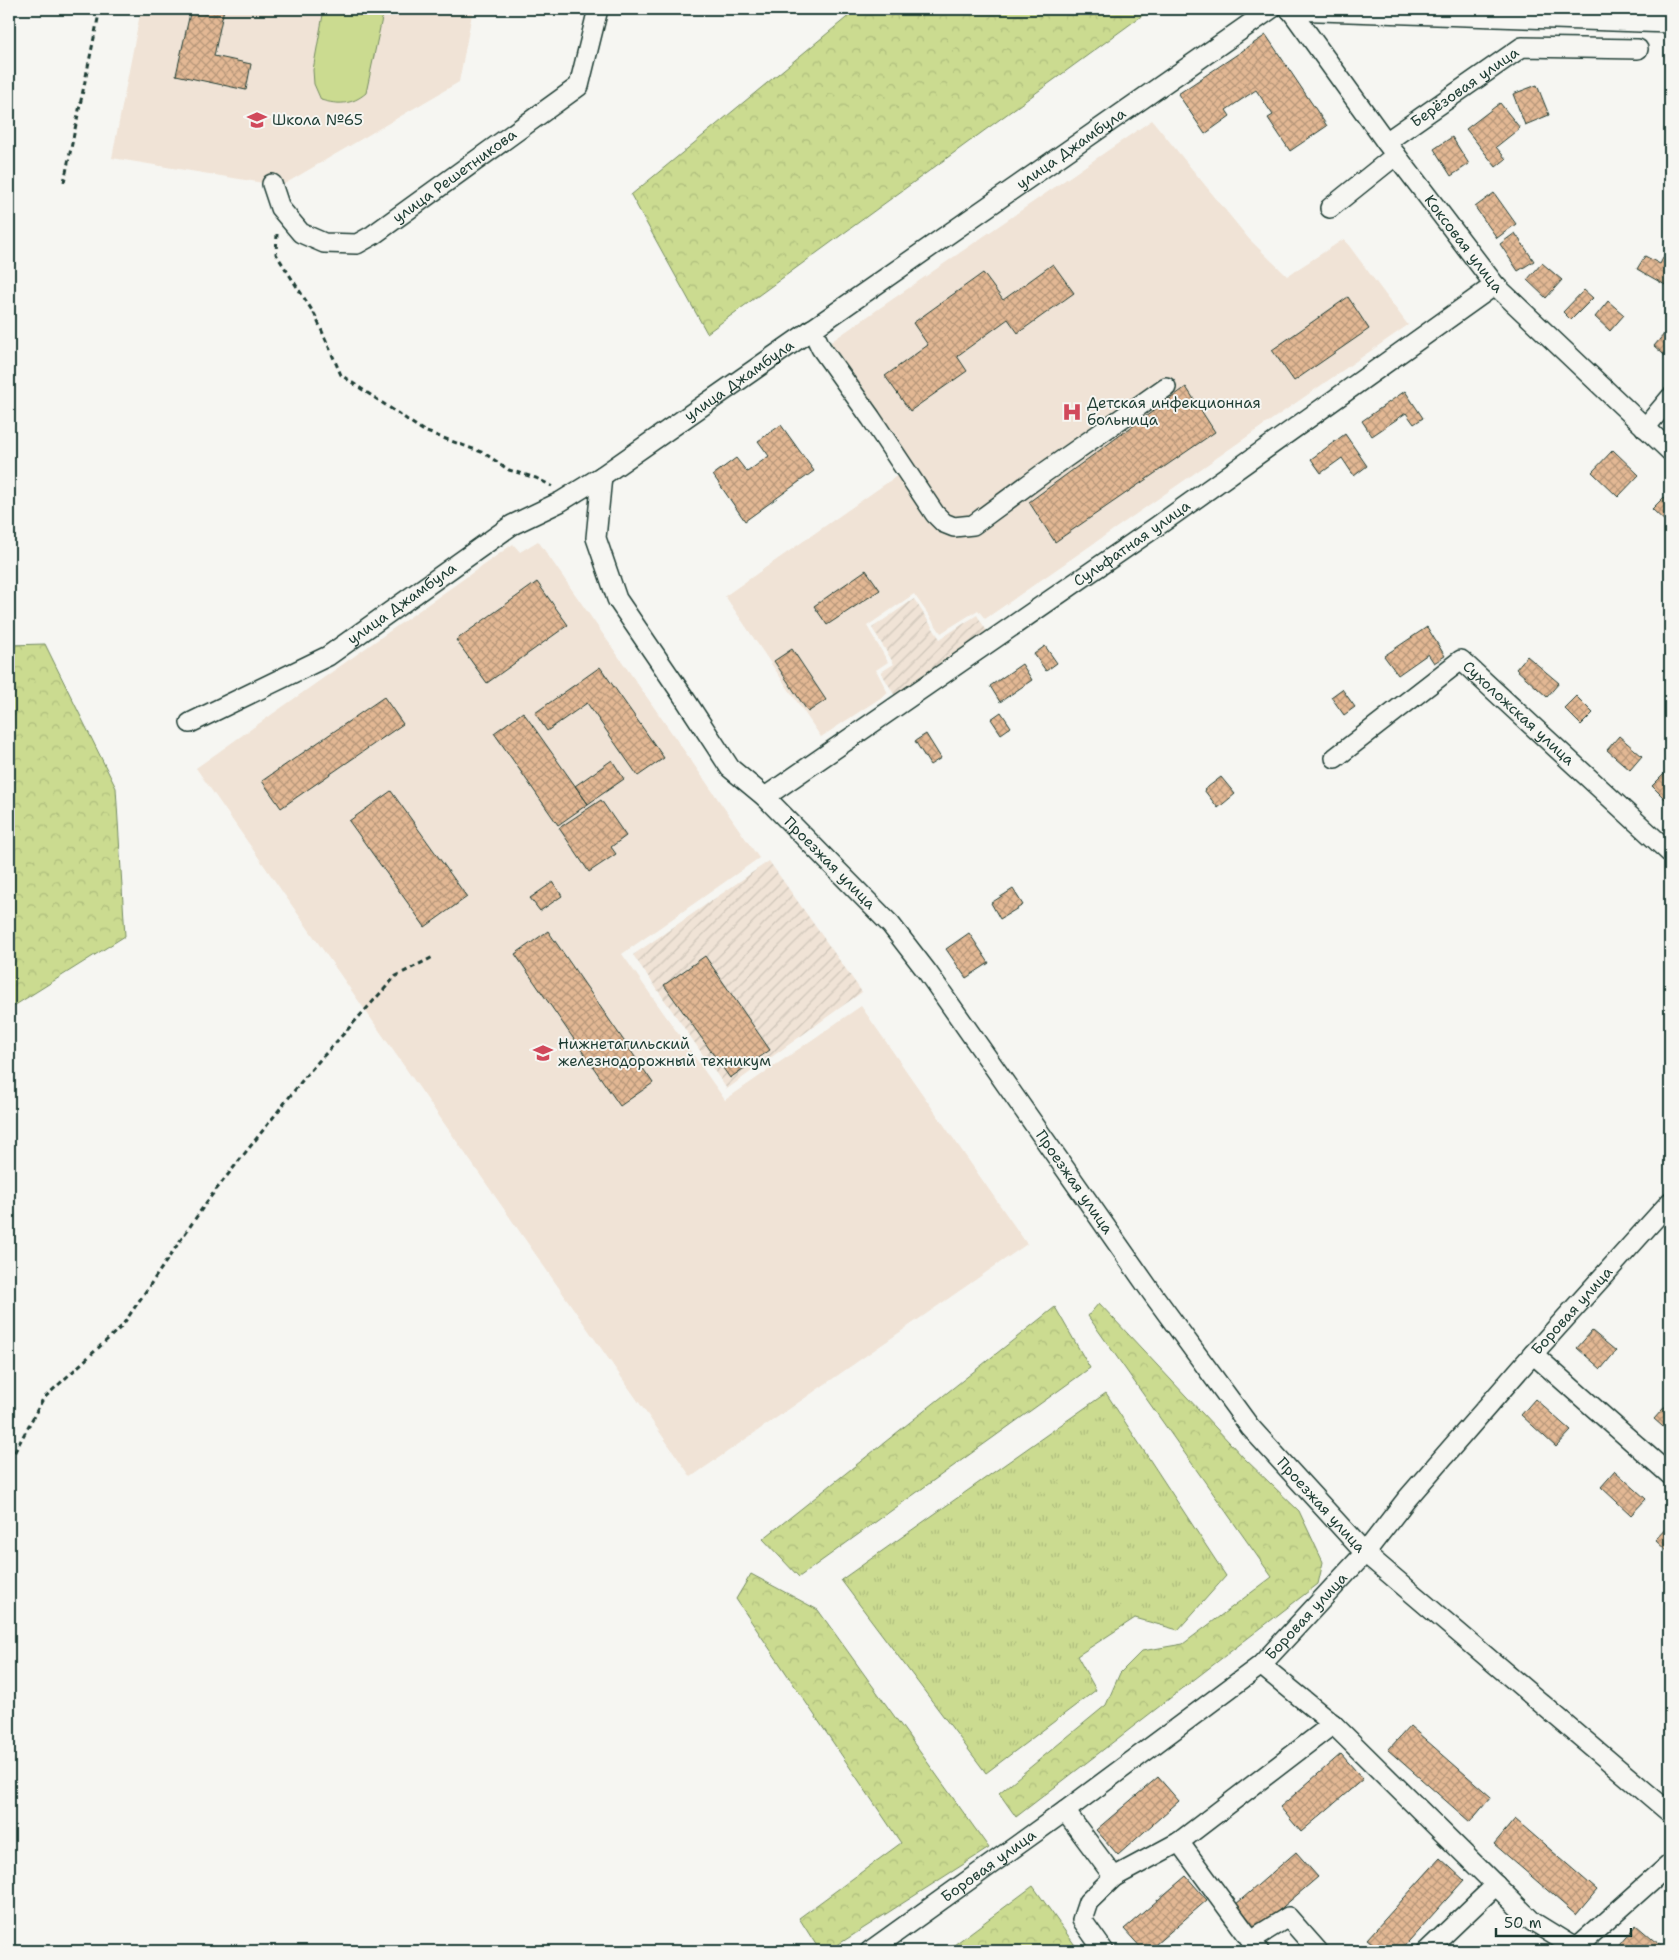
<svg xmlns="http://www.w3.org/2000/svg" width="1679" height="1960" font-family="'Shantell Sans',sans-serif">
  <style>
    .built { fill: #f0e3d6 }
    .industrial { fill: url(#industrial-furrows) }
    .grass { fill: url(#grass-tufts); stroke: #758c62 }
    .forest { fill: url(#forest-crowns); stroke: #758c62 }
    .pitch { fill: #cbdb90; stroke: #758c62 }
    .building { fill: url(#building-cross-hatch); stroke: #1f3d34 }
    .lines { fill: none; stroke-linecap: round; stroke-linejoin: round }
    .minor-casing { stroke: #1f3d34; stroke-width: 22 }
    .path { stroke: #1f3d34; stroke-width: 3; stroke-dasharray: 5 4; stroke-linecap: butt }
    .minor { stroke: #f6f6f2; stroke-width: 19 }
    .labels { text-anchor: middle; stroke-width: 4; stroke-linejoin: round; paint-order: stroke }
    .street-label { font-size: 15px; fill: #1f3d34; stroke: #f6f6f2 }
    .poi-label { font-size: 15px; fill: #1f3d34; stroke: #f6f6f2; text-anchor: start }
  </style>
  <defs>
    <pattern id="industrial-furrows" width="10" height="10" patternUnits="userSpaceOnUse" patternTransform="scale(1.25)"><rect width="10" height="10" fill="#f0e3d6"/><path d="M-1 1l2-2M0 10L10 0M9 11l2-2" fill="none" stroke="#cdc4b8"/></pattern>
    <pattern id="grass-tufts" width="24" height="20" patternUnits="userSpaceOnUse" patternTransform="scale(1.25)"><rect width="24" height="20" fill="#cbdb90"/><path d="M3 7l-1-3M5 7V3M7 7l1-3M15 17l-1-3M17 17v-4M19 17l1-3" fill="none" stroke="#aebd7d"/></pattern>
    <pattern id="forest-crowns" width="20" height="18" patternUnits="userSpaceOnUse" patternTransform="scale(1.25)"><rect width="20" height="18" fill="#cbdb90"/><path d="M2 6a3 3 0 1 1 6 0M12 15a3 3 0 1 1 6 0" fill="none" stroke="#aebd7d"/></pattern>
    <pattern id="building-cross-hatch" width="8" height="8" patternUnits="userSpaceOnUse" patternTransform="scale(1.25)"><rect width="8" height="8" fill="#e3b894"/><path d="M0 0l8 8M0 8l8-8" fill="none" stroke="#b7977a"/></pattern>
  </defs>
  <rect width="100%" height="100%" fill="#f6f6f2"/>
  <filter id="ink" filterUnits="userSpaceOnUse"><feTurbulence type="fractalNoise" baseFrequency=".02" numOctaves="2"/><feDisplacementMap in="SourceGraphic" scale="10" xChannelSelector="R" yChannelSelector="G"/><feConvolveMatrix kernelMatrix="1 2 1 2 8 2 1 2 1" color-interpolation-filters="sRGB"/></filter>
  <g filter="url(#ink)">
    <path class="built" d="M141 9H473L459 82 281 186 112 158Z
      M1152 120 1249 239 1287 276 1344 239 1408 325 985 619 978 610 941 633 914 594 867 626 888 662 876 670 888 693 821 737 725 596 901 473 819 350Z
      M538 541 759 858 622 954 725 1100 861 1006 1027 1244 691 1477 196 768 513 544 520 552Z"/>
    <path class="industrial" d="M914 599 940 639 977 615 988 633 895 696 881 672 894 664 872 628Z
      M769 861 862 992 727 1089 633 955Z"/>
    <path class="grass" d="M1106 1393 1226 1576 1178 1630 1135 1618 1077 1656 1096 1690 986 1773 841 1580Z"/>
    <path class="forest" d="M857 9H1151L707 333 631 195Z
      M45 644 116 788 125 936 9 1009V645Z
      M1099 1303 1244 1458 1299 1511 1323 1562 1318 1584 1016 1817 999 1793 1106 1705 1120 1673 1142 1651 1183 1644 1272 1577 1088 1316Z
      M1055 1307 1090 1368 799 1577 763 1539Z
      M751 1574 818 1610 989 1848 828 1951H820L799 1918 901 1843 736 1599Z
      M1033 1886 1079 1951H946Z"/>
    <path class="pitch" d="M324 9H384L366 93C352 105 338 105 321 100L314 84 313 70Z"/>
    <path class="building" d="M191 9H224L214 56 251 64 246 90 176 75Z
      M1266 35 1327 126 1290 151 1268 118 1273 115 1256 90 1226 110 1230 116 1205 134 1178 94Z
      M1537 85 1549 115 1525 125 1513 94Z
      M1500 103 1520 128 1496 147 1506 159 1496 167 1466 129Z
      M1452 137 1469 164 1451 176 1434 149Z
      M1494 193 1516 224 1497 238 1475 207Z
      M1515 233 1534 261 1518 271 1500 244Z
      M1669 246 1670 281 1667 286 1637 269 1645 256 1660 264Z
      M1542 263 1562 280 1546 298 1527 280Z
      M1053 264 1074 293 1018 333 1008 319 957 356 967 371 910 411 885 376 928 345 913 323 983 273 1003 300Z
      M1584 290 1593 298 1571 320 1563 312Z
      M1348 297 1369 329 1294 381 1272 350Z
      M1608 301 1624 315 1610 331 1595 317Z
      M1670 327V360L1654 346Z
      M1186 387 1215 432 1055 542 1029 502Z
      M1405 391 1423 418 1414 424 1406 413 1372 436 1362 421Z
      M781 425 814 471 745 521 713 475 736 458 747 472 769 456 758 441Z
      M1345 434 1367 466 1354 476 1342 458 1321 473 1311 459Z
      M1613 450 1639 475 1618 497 1592 472Z
      M1664 497 1670 503V526L1652 509Z
      M866 570 880 590 827 625 814 606Z
      M537 582 568 625 487 683 456 640Z
      M1427 627 1445 656 1434 663 1428 654 1398 675 1384 656Z
      M1045 646 1057 663 1046 671 1034 654Z
      M792 649 826 700 808 712 774 661Z
      M1527 656 1559 683 1547 697 1516 669Z
      M1022 664 1032 680 1000 702 990 686Z
      M600 667 664 758 638 776 587 703 547 731 535 713Z
      M1342 689 1355 707 1344 715 1331 697Z
      M1576 696 1593 713 1581 725 1564 708Z
      M384 697 403 724 281 808 262 781Z
      M523 712 588 804 558 825 494 733Z
      M1001 712 1011 727 1001 734 991 719Z
      M926 734 941 758 930 765 915 741Z
      M1619 736 1642 756 1630 770 1607 750Z
      M612 760 624 779 588 804 575 786Z
      M1664 774 1670 780V804L1652 786Z
      M1221 777 1235 794 1218 808 1204 790Z
      M391 791 467 897 425 927 349 821Z
      M601 800 626 836 611 847 616 854 589 872 559 828Z
      M553 882 562 896 540 911 530 898Z
      M1013 889 1023 905 1000 919 991 903Z
      M548 931 653 1083 620 1106 515 954Z
      M969 933 989 963 966 978 946 949Z
      M705 956 770 1050 730 1078 664 985Z
      M1592 1331 1616 1351 1601 1369 1577 1348Z
      M1535 1399 1571 1431 1556 1447 1521 1415Z
      M1669 1402 1670 1404V1433L1654 1419Z
      M1615 1471 1646 1499 1631 1515 1601 1487Z
      M1670 1524V1554L1655 1540Z
      M1410 1726 1491 1797 1470 1822 1388 1750Z
      M1341 1754 1363 1779 1301 1832 1280 1807Z
      M1158 1777 1179 1801 1118 1855 1096 1830Z
      M1515 1819 1597 1890 1576 1915 1494 1844Z
      M1296 1852 1318 1877 1256 1930 1235 1905Z
      M1440 1858 1464 1880 1400 1951H1382L1367 1939Z
      M1186 1876 1207 1900 1148 1951H1144L1124 1929Z
      M1636 1925 1666 1951H1616L1615 1950Z"/>
    <g class="lines">
      <defs>
        <g id="minor">
          <path id="s1" d="M1290 9 1386 142 1495 285 1670 451"/>
          <path d="M1290 10 1670 23"/>
          <path id="s2" d="M1386 142 1522 47 1638 49"/>
          <path id="s3" d="M272 184 280 208 301 233 324 243 357 244 373 235 579 86 598 9"/>
          <path d="M1330 208 1396 155"/>
          <path d="M812 329 821 348 871 418 935 514 944 523 954 527 973 525 1041 475 1166 387"/>
          <path d="M1645 428 1670 398"/>
          <path id="s4" d="M602 476 596 538 617 599 683 696 730 768 765 797 891 925 928 973 1152 1293 1250 1427 1365 1553 1670 1813"/>
          <path id="s5" d="M190 723 328 656 512 525 560 502 602 476 1271 9"/>
          <path id="s6" d="M1335 758 1461 660 1670 853"/>
          <path id="s7" d="M765 797 1156 527 1495 285"/>
          <path d="M1533 1354 1670 1475"/>
          <path d="M1261 1665 1333 1724 1533 1922 1580 1951"/>
          <path d="M1065 1811 1114 1877 1179 1842 1333 1724"/>
          <path d="M1179 1842 1251 1940"/>
          <path d="M1576 1948 1670 1864"/>
          <path id="s8" d="M870 1951 1065 1811 1261 1665 1365 1553 1406 1500 1533 1354 1670 1202"/>
          <path d="M1104 1951 1082 1920 1088 1902 1114 1877"/>
          <path d="M1259 1951 1251 1940 1288 1917 1318 1951"/>
          <path d="M1427 1951 1496 1885"/>
        </g>
      </defs>
      <use href="#minor" class="minor-casing"/>
      <path class="path" d="M64 182 100 9
        M277 234 276 254 315 315 341 375 424 431 484 453 509 470 536 478 552 486
        M9 1459 12 1457 43 1399 122 1326 208 1200 309 1072 396 976 433 957"/>
      <use href="#minor" class="minor"/>
    </g>
  </g>
  <defs>
    <symbol id="school-bare" viewBox="-9 -9 18 18"><path d="M0-5L7-2L0 1L-7-2ZM-4 1L0 2.5L4 1V4Q0 6-4 4Z" fill="#d1495b" stroke="#f6f6f2" stroke-width="2.5" paint-order="stroke"/></symbol>
    <symbol id="hospital-bare" viewBox="-9 -9 18 18"><path d="M-5-5h3v3.5h4V-5h3V5h-3V1.5h-4V5h-3Z" fill="#d1495b" stroke="#f6f6f2" stroke-width="2.5" paint-order="stroke"/></symbol>
    <symbol id="university-bare" viewBox="-9 -9 18 18"><path d="M0-5L7-2L0 1L-7-2ZM-4 1L0 2.5L4 1V4Q0 6-4 4Z" fill="#d1495b" stroke="#f6f6f2" stroke-width="2.5" paint-order="stroke"/></symbol>
  </defs>
  <g fill-rule="evenodd">
    <use href="#school-bare" x="243" y="106" width="28" height="28"/>
    <use href="#hospital-bare" x="1058" y="398" width="28" height="28"/>
    <use href="#university-bare" x="529" y="1039" width="28" height="28"/>
  </g>
  <g class="labels">
    <g class="street-label">
      <text dy="5" stroke="none"><textPath href="#s2" startOffset="96">Берёзовая улица</textPath></text>
      <text dy="5" stroke="none"><textPath href="#s5" startOffset="1054">улица Джамбула</textPath></text>
      <text dy="5" stroke="none"><textPath href="#s3" startOffset="235">улица Решетникова</textPath></text>
      <text dy="5" stroke="none"><textPath href="#s1" startOffset="292">Коксовая улица</textPath></text>
      <text dy="5" stroke="none"><textPath href="#s5" startOffset="649">улица Джамбула</textPath></text>
      <text dy="5" stroke="none"><textPath href="#s7" startOffset="446">Сульфатная улица</textPath></text>
      <text dy="5" stroke="none"><textPath href="#s5" startOffset="244">улица Джамбула</textPath></text>
      <text dy="5" stroke="none"><textPath href="#s6" startOffset="238">Сухоложская улица</textPath></text>
      <text dy="5" stroke="none"><textPath href="#s4" startOffset="468">Проезжая улица</textPath></text>
      <text dy="5" stroke="none"><textPath href="#s4" startOffset="871">Проезжая улица</textPath></text>
      <text dy="5" stroke="none"><textPath href="#s8" startOffset="956">Боровая улица</textPath></text>
      <text dy="5" stroke="none"><textPath href="#s4" startOffset="1278">Проезжая улица</textPath></text>
      <text dy="5" stroke="none"><textPath href="#s8" startOffset="551">Боровая улица</textPath></text>
      <text dy="5" stroke="none"><textPath href="#s8" startOffset="146">Боровая улица</textPath></text>
    </g>
    <g class="poi-label">
      <text x="272" y="125">Школа №65</text>
      <text x="1087" y="408">Детская инфекционная<tspan x="1087" dy="17">больница</tspan></text>
      <text x="558" y="1049">Нижнетагильский<tspan x="558" dy="17">железнодорожный техникум</tspan></text>
    </g>
  </g>
  <rect width="1679" height="1960" fill="none" stroke="#f6f6f2" stroke-width="30"/>
  <rect x="15" y="15" width="1649" height="1930" fill="none" stroke="#1f3d34" stroke-width="2" filter="url(#ink)"/>
  <path d="M1496 1928v8h135v-8" fill="none" stroke="#1f3d34" stroke-width="2.5"/>
  <text x="1504" y="1928" font-size="15" fill="#1f3d34" stroke="#f6f6f2" stroke-width="4" paint-order="stroke">50 m</text>
</svg>
